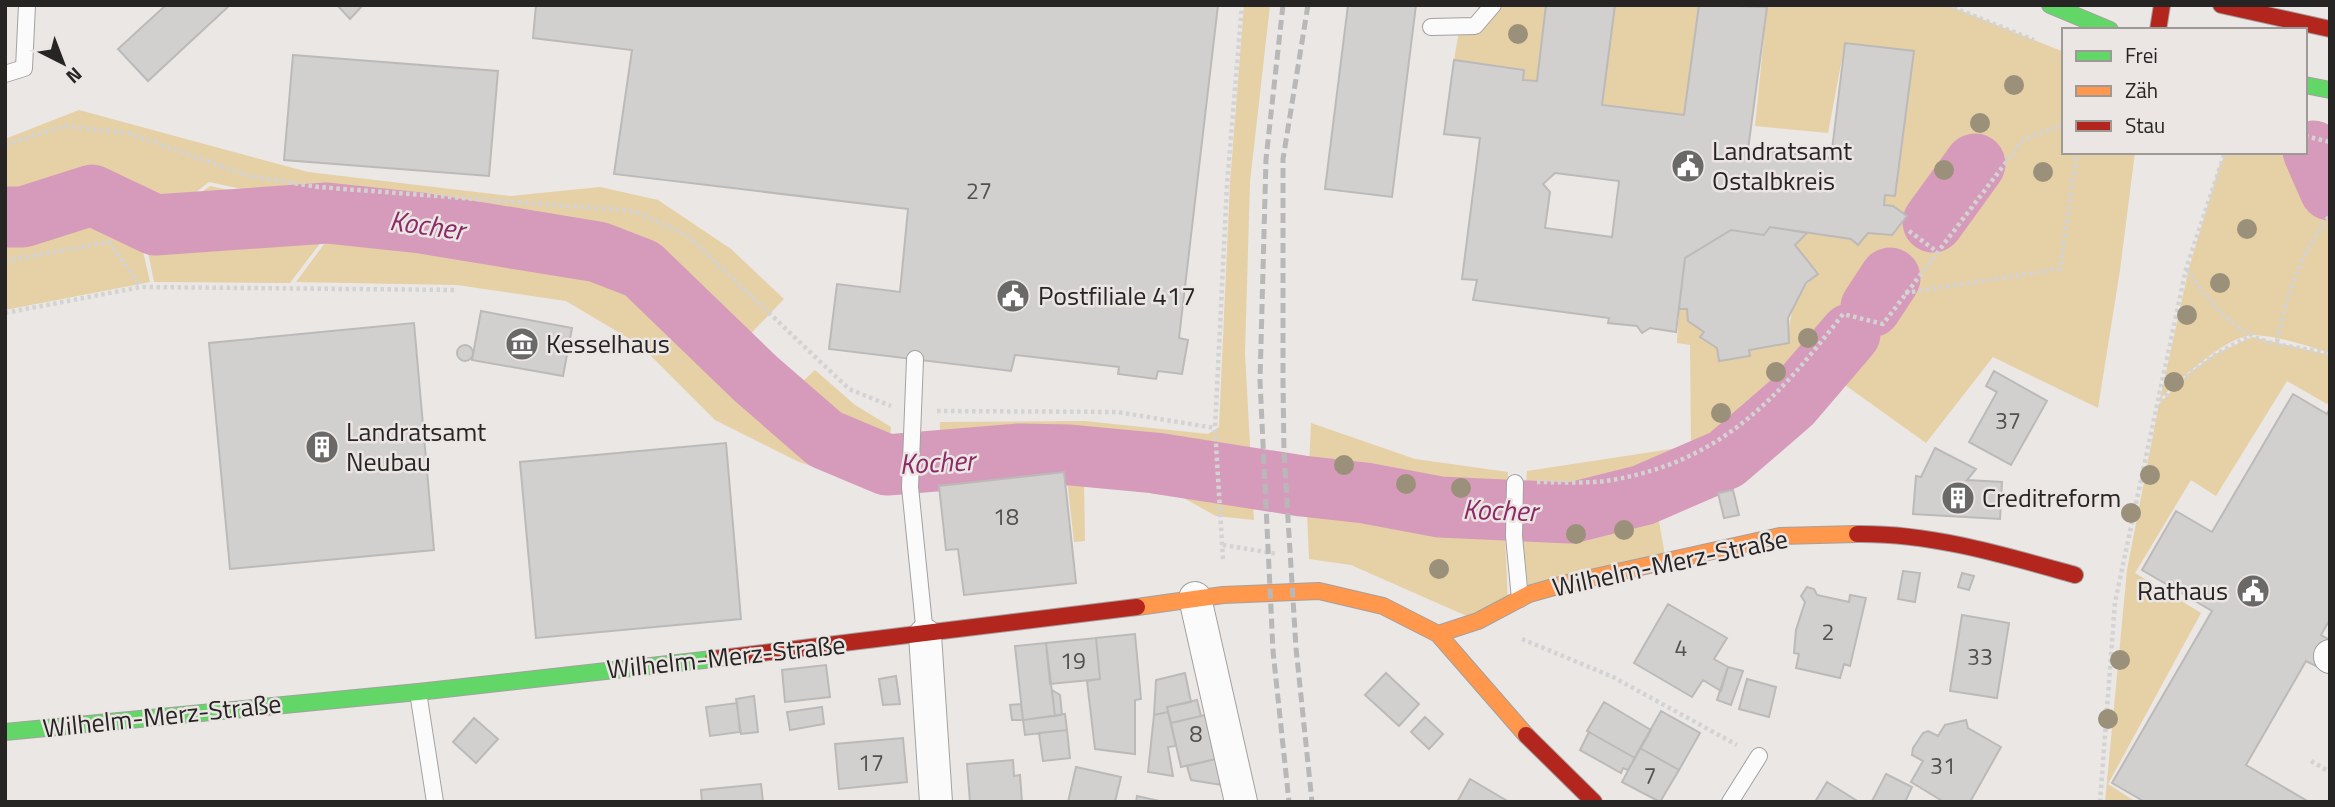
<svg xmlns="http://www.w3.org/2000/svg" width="2335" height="807" font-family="'Titillium Web',sans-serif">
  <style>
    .green { fill: #e6d0a5 }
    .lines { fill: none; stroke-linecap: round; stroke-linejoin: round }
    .river { stroke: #d69bba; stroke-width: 61 }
    .building { fill: #d2d0cf; stroke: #bcbab8; stroke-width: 2; fill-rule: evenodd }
    .lane-casing { stroke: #a3a1a0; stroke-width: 18 }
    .street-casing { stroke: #a3a1a0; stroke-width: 34 }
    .fast-casing { stroke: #a3a1a0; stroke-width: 18 }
    .slow-casing { stroke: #a3a1a0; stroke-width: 18 }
    .jam-casing { stroke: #a3a1a0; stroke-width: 18 }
    .path { stroke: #d4d3d3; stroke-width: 4.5; stroke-dasharray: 3.5 3.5; stroke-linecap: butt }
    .lane { stroke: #fcfbfb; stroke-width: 16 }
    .street { stroke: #fcfbfb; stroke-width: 32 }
    .fast { stroke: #63d668; stroke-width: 16 }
    .slow { stroke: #ff974d; stroke-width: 16 }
    .jam { stroke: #b3261e; stroke-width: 16 }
    .rail { stroke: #b9b8b8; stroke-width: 5; stroke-dasharray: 10 5; stroke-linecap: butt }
    .tree { fill: #9b917b }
    .labels { text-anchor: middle; stroke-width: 5; stroke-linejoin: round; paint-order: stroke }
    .number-label { font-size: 23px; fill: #525050 }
    .poi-label { font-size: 26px; fill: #272524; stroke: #ebe6e4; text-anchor: start }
    .street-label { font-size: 26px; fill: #272524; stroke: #ebe6e4 }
    .water-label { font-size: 28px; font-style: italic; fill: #8c2966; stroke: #ebe6e4 }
  </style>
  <rect width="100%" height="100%" fill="#eae7e5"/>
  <path class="green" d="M1244 5H1270L1250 182 1245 353 1254 520 1216 516 1162 486 1084 481 1085 541 1074 542 1066 470 938 483 940 422 1085 421 1208 434 1219 427 1230 183Z
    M1479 5H1546L1537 81 1523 80V70L1454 60 1460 26 1475 25Z
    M1615 5H1699L1684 115 1602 105Z
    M1753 5H1947L2064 52V152H2135L2120 270 2098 408 1993 357 1926 443 1845 385 1837 396 1744 467 1656 505 1666 561 1529 594 1522 534 1527 471 1691 446 1690 345 1677 343 1679 309H1687L1688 321 1704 332 1700 337 1717 348 1720 361 1749 356V350L1789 343C1788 316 1795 292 1818 274L1795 245 1807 233 1851 239 1858 245 1868 233 1892 235 1906 216 1884 205 1885 195 1895 196 1914 51 1845 43 1828 133 1755 126 1767 7Z
    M79 110 308 172 511 196 600 187 658 200 731 249 784 299 738 347 786 397 815 370 855 405 891 427 885 490 799 462 715 420 640 345 566 301 457 285 296 282 336 228 304 202 209 182 191 196 171 219H154L89 189 23 213H5V139Z
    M2305 124 2330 127V353C2307 346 2278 336 2254 335 2227 335 2179 380 2160 399L2189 268 2220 164 2227 152H2305Z
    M210 186 301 206 331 229 290 283 154 282 148 252 192 199Z
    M91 201 158 231 143 251 150 282 5 310V223H26Z
    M2252 337 2330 355V400L2327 404 2287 381 2216 496 2191 480 2135 573 2201 613 2108 784 2136 802H2105L2127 570 2159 404 2188 374 2215 354Z
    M1311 423 1415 459 1508 472 1505 535 1508 605 1478 621 1351 565 1309 559 1307 512Z"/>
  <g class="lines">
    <path class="river" d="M2313 151 2330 190
      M5 217H23L92 195 155 225 327 213 421 223 598 252 642 269 756 379 825 439 887 465 1020 454 1070 455 1155 463 1302 486 1365 493 1440 507 1571 513 1643 495 1726 459 1791 403 1850 334
      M1933 222 1975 164
      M1871 307 1890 278"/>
  </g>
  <path class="building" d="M166 5H230L148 81 118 49Z
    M337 5H363L350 19Z
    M536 5H1218L1179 338 1188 340 1182 374 1158 371 1156 379 1118 374 1119 367 1015 355 1011 371 829 349 837 284 900 292 908 209 614 174 632 50 533 38Z
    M1348 5H1416L1392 197 1325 189Z
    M1546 5H1615L1602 105 1684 115 1699 5 1767 7 1747 157 1768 159 1769 151 1831 158 1845 43 1914 51 1895 196 1885 195 1884 205 1893 206 1907 216 1892 235 1868 233 1858 245 1851 239 1770 227 1764 235 1731 230 1685 258 1676 332 1650 328 1642 333 1637 326 1608 323 1609 318 1473 300 1477 280 1462 279 1480 138 1444 134 1454 60 1524 70 1523 80 1537 81ZM1555 173 1619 181 1612 237 1545 228 1550 192 1543 184Z
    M293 55 498 71 489 176 284 160Z
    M1770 227 1807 233 1795 245 1818 274 1806 283 1788 318 1789 343 1749 350 1750 356 1719 361 1717 348 1700 337 1704 332 1688 321 1687 309H1679L1685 258 1731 230 1764 235Z
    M481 311 572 328 563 376 472 360Z
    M414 323 434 550 230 569 209 343Z
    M457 353a8 8 0 1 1 16 0a8 8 0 1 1-16 0Z
    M1994 371 2047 401 2011 465 1969 442 1997 392 1986 386Z
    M2293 394 2327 414 2330 408V619L2321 635 2330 640V656L2322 669 2306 661 2246 765 2309 802H2145L2112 783 2212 611 2142 570 2176 511 2212 532Z
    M726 443 741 619 536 638 520 462Z
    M1935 448 1976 469 1967 480 2002 482 2000 519 1913 514 1916 476 1921 477Z
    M1064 472 1076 583 964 595 958 549 946 550 939 486Z
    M1733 490 1739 515 1724 518 1718 493Z
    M1903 571 1920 573 1915 602 1898 599Z
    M1962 573 1974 576 1969 590 1958 587Z
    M1807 587 1814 589 1817 595 1849 602 1850 595 1866 598 1850 666 1844 664 1840 678 1796 668 1799 654 1794 653 1796 630 1805 602 1801 596Z
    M1668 604 1727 638 1714 659 1728 667 1721 691 1703 680 1692 697 1634 663Z
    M1962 615 2009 623 1997 698 1950 691Z
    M1135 634 1141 699 1135 700V754L1095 749 1087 681 1100 679 1096 638Z
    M1096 638 1100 679 1050 684 1046 643Z
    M1046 643 1055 716 1023 720 1015 646Z
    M826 665 830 697 785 702 782 670Z
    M1728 667 1743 671 1731 705 1717 700Z
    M1185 673 1191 702 1167 707 1168 712 1154 715 1156 680Z
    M1386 673 1419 704 1399 726 1365 695Z
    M896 676 900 704 883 705 879 679Z
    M1747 679 1776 687 1769 717 1739 709Z
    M1052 690 1060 695 1062 715 1055 716Z
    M754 696 758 732 741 734 736 699Z
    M1197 700 1201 716 1171 723 1167 707Z
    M1604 702 1651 730 1635 758 1587 731Z
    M737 703 740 732 710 736 706 707Z
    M1021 704 1023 720H1012L1010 705Z
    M822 707 824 724 790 730 787 712Z
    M1661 711 1700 733 1679 770 1640 748Z
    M1168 712 1176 746 1168 747 1173 776 1148 772 1154 715Z
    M1214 713 1224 757 1181 767 1171 723Z
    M1065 714 1067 730 1025 735 1023 720Z
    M1425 717 1443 734 1429 749 1411 732Z
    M474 718 498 739 476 763 453 742Z
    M1966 720 1968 728 2001 747 1970 802H1944L1911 782 1923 761 1912 755 1913 748 1923 733 1928 731 1938 736 1945 725Z
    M1067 730 1070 758 1043 761 1039 733Z
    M1589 732 1635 758 1628 770 1623 768 1621 773 1580 750Z
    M903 738 907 782 839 789 835 744Z
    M1640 748 1679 770 1660 802 1622 782Z
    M1216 759 1222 785 1191 780 1187 766Z
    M1013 760 1014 776 1020 775 1022 802H970L967 764Z
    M1076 767 1121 777 1115 802H1068Z
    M1886 774 1912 787 1905 802 1872 801Z
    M1470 779 1509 802H1457Z
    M1827 782 1859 802H1815Z
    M761 784 763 802H702L701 790Z
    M1137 796 1164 802H1136Z"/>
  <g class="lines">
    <defs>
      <path id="lane" d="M1431 27 1475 26 1493 5
        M5 74 24 68 27 5
        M915 359 910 487 925 635
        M1515 483 1514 536 1520 599
        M418 692 435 802
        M1730 802 1759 756"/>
      <path id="street" d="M1195 598 1241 802
        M925 635 936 802
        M2330 656V657"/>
      <path id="fast" d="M2050 5 2110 30
        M2305 85 2330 90
        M5 732 418 692 713 659"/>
      <path id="slow" d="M1137 607 1223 595 1319 591 1383 606 1438 634 1526 735
        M1438 634 1478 621 1529 594 1568 583 1780 536 1857 534"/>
      <path id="jam" d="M2221 5 2330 29
        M2158 30 2162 5
        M1857 534C1931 533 2004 555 2075 575
        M713 659 1137 607
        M1526 735 1594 802"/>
    </defs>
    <use href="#lane" class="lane-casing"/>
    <use href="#street" class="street-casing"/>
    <use href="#fast" class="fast-casing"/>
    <use href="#slow" class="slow-casing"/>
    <use href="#jam" class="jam-casing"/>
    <path class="path" d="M1947 5 2034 40
      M2305 136 2330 142
      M5 145 64 126 128 133 249 176 318 187 634 211 687 235 849 389 891 406
      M1909 231 1936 251
      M5 261 109 242 141 287
      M2187 269C2204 295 2223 320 2251 335 2272 347 2305 347 2330 354
      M1905 293 2060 269 2077 152
      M5 313 141 287 455 290
      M2277 342C2287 292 2299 257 2330 215
      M2160 401C2190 370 2212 354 2251 336
      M937 411 1117 412 1215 428
      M1537 482C1561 482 1588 484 1612 480 1722 461 1778 398 1843 314L1883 324 2023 140 2064 124
      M1223 545 1278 554
      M1223 559 1215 428 1227 185 1242 5
      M1522 639 1613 677 1737 745
      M2311 761 2330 772
      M2100 802 2115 602 2186 269 2225 152"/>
    <use href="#lane" class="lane"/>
    <use href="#street" class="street"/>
    <use href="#fast" class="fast"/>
    <use href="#slow" class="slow"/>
    <use href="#jam" class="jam"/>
    <path class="rail" d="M1283 5 1266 159 1260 381 1273 651 1289 802
      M1308 5 1283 159V381L1284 454 1296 648 1312 802"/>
  </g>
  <g class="tree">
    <circle cx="1518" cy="34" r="10"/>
    <circle cx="2014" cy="85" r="10"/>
    <circle cx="1980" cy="123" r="10"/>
    <circle cx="1944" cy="170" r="10"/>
    <circle cx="2043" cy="172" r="10"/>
    <circle cx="2247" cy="229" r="10"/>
    <circle cx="2220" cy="283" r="10"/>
    <circle cx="2187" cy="315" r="10"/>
    <circle cx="1808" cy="338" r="10"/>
    <circle cx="1776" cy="372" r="10"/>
    <circle cx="2174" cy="382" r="10"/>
    <circle cx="1721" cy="413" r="10"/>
    <circle cx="1344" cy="465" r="10"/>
    <circle cx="2150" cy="475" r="10"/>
    <circle cx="1406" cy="484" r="10"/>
    <circle cx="1461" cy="488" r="10"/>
    <circle cx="2131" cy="513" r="10"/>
    <circle cx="1624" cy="530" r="10"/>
    <circle cx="1576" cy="534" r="10"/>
    <circle cx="1439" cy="569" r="10"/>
    <circle cx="2120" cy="660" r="10"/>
    <circle cx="2108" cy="719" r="10"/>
  </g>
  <defs>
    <symbol id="civic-disc" viewBox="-11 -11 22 22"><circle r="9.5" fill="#6b6968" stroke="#ebe6e4"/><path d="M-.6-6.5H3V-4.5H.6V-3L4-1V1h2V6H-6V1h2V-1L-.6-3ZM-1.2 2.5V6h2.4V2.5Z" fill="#fff"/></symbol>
    <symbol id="museum-disc" viewBox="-11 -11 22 22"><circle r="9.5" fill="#6b6968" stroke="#ebe6e4"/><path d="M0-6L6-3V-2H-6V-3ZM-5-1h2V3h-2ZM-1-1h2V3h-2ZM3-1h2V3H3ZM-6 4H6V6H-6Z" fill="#fff"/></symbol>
    <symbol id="building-disc" viewBox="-11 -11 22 22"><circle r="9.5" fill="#6b6968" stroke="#ebe6e4"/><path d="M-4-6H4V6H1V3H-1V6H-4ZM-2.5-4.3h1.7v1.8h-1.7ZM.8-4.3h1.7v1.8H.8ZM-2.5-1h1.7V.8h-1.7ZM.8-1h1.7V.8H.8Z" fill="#fff"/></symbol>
  </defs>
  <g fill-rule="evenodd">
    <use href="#civic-disc" x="1669" y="147" width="38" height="38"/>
    <use href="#civic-disc" x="994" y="277" width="38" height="38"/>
    <use href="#museum-disc" x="503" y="325" width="38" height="38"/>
    <use href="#building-disc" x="303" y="428" width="38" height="38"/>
    <use href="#building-disc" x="1939" y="479" width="38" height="38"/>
    <use href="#civic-disc" x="2234" y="572" width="38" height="38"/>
  </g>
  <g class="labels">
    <g class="number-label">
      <text x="979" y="199">27</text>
      <text x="2008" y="429">37</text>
      <text x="1006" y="525">18</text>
      <text x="1828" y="640">2</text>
      <text x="1681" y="656">4</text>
      <text x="1980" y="665">33</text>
      <text x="1073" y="669">19</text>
      <text x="1196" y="742">8</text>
      <text x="871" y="771">17</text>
      <text x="1943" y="774">31</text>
      <text x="1650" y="784">7</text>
    </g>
    <g class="poi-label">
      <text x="1712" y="160">Landratsamt<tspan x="1712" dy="30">Ostalbkreis</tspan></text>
      <text x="1038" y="305">Postfiliale 417</text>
      <text x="546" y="353">Kesselhaus</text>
      <text x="346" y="441">Landratsamt<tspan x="346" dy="30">Neubau</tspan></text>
      <text x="1982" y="507">Creditreform</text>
      <text x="2228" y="600" text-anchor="end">Rathaus</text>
    </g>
    <g class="street-label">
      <text transform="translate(1670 563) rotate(-12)" y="9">Wilhelm-Merz-Straße</text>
      <text transform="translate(726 657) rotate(-6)" y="9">Wilhelm-Merz-Straße</text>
      <text transform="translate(162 716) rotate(-6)" y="9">Wilhelm-Merz-Straße</text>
    </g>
    <g class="water-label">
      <text transform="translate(427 225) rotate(8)" y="10">Kocher</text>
      <text transform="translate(937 462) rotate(-3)" y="10">Kocher</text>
      <text transform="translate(1500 510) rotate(2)" y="10">Kocher</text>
    </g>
  </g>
  <rect width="2335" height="807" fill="none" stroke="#272524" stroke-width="14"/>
  <rect x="2062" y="28" width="245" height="126" fill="#ebe6e4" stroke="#9d9997" stroke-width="2"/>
  <rect x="2076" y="51" width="35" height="10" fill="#63d668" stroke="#9d9997" stroke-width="2"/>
  <text x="2125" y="63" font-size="21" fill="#272524">Frei</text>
  <rect x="2076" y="86" width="35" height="10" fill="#ff974d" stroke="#9d9997" stroke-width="2"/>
  <text x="2125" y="98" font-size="21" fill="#272524">Zäh</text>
  <rect x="2076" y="121" width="35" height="10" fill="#b3261e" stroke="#9d9997" stroke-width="2"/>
  <text x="2125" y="133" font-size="21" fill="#272524">Stau</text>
  <g transform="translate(63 63) rotate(138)" stroke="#ebe6e4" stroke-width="5" paint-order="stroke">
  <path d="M0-5L12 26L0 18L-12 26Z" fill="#272524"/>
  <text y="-10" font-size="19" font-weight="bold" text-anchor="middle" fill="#272524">N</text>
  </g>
</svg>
